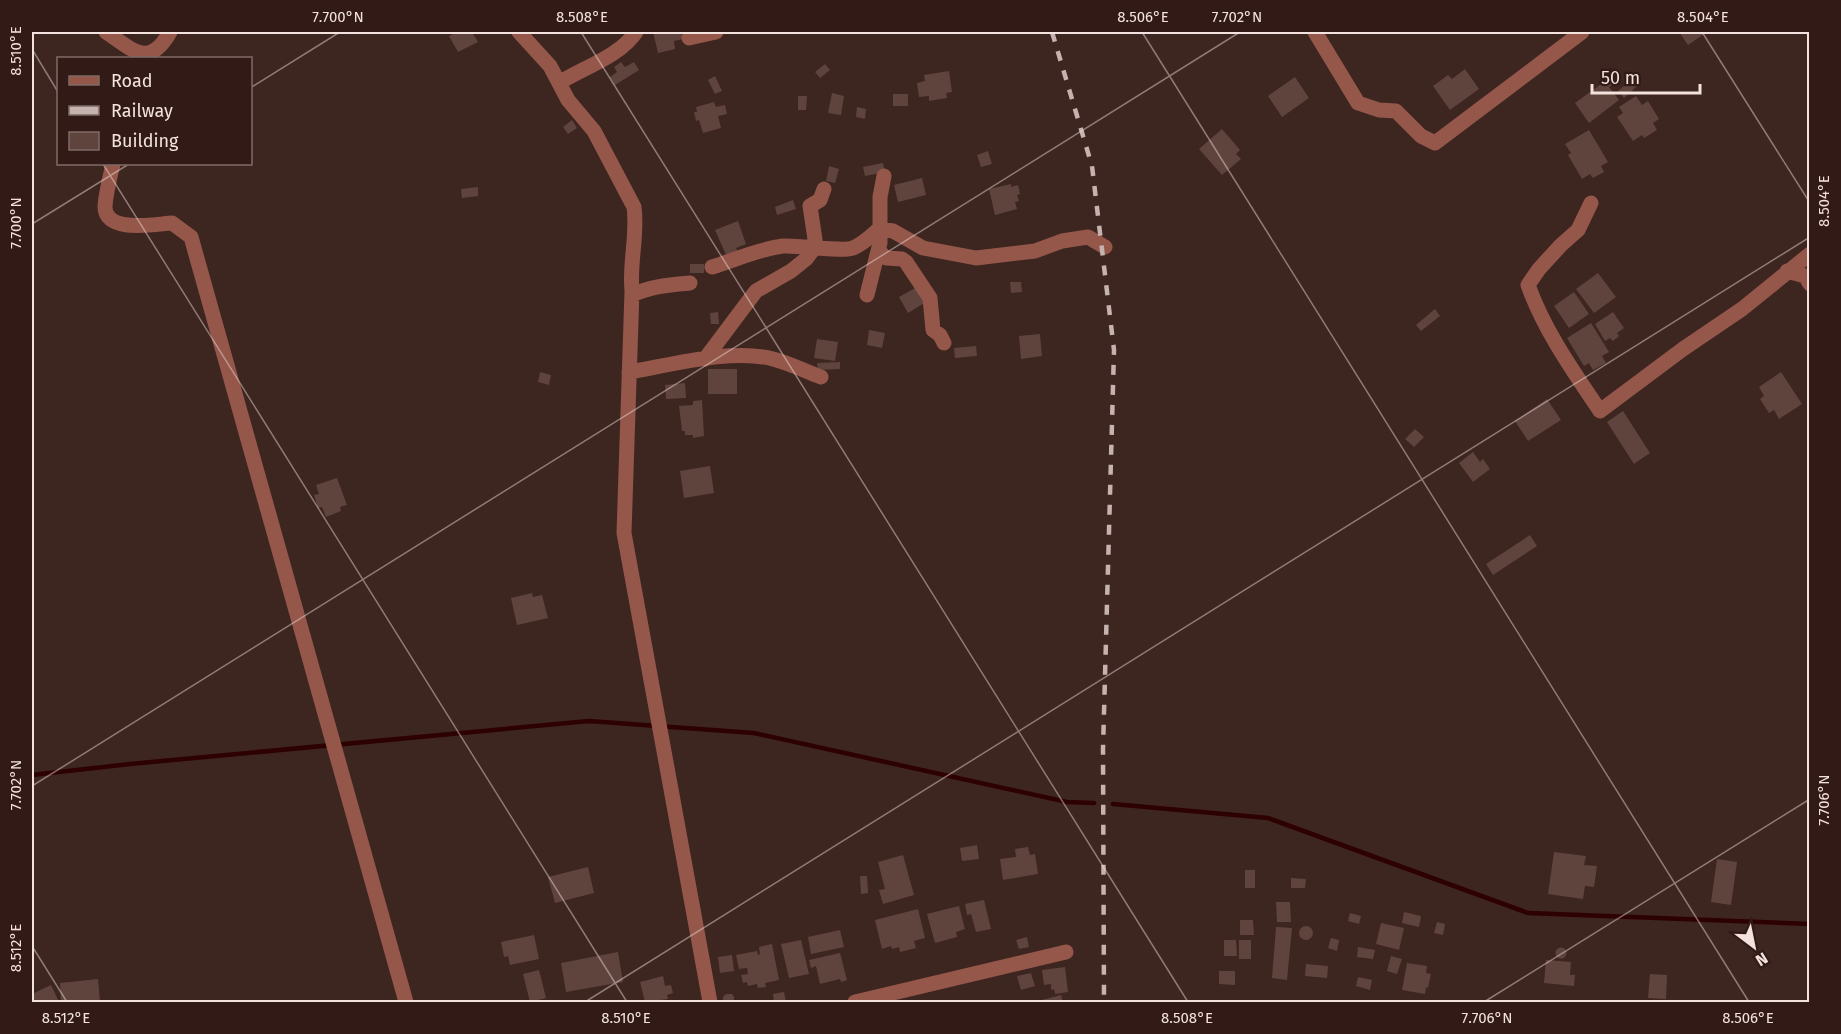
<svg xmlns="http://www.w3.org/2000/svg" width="1841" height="1034" font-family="'Fira Sans',sans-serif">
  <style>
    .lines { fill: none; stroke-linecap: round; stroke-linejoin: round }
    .stream { stroke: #2d0100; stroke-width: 4.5 }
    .building { fill: #5f443e }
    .street { stroke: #94574a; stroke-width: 15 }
    .rail { stroke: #c6b3af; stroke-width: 4.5; stroke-dasharray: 10 10; stroke-linecap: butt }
    .ticks { fill: none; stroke: #f3e2de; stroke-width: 1.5; stroke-opacity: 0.45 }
    .neatline { fill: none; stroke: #f3e2de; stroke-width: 2 }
    .ticks-label { font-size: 15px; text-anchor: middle; fill: #f3e2de }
  </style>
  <rect width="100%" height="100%" fill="#3d2520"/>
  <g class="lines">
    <path class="stream" d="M32 775 130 764 589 721 754 733 1067 802 1094 803
      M1113 804 1268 818 1528 913 1810 924"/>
  </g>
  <path class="building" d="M457 32H472L478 42 458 52 449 36Z
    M653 32H681L683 39 674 41 675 49 658 53Z
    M1679 32H1707L1688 45Z
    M621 62 625 67 634 62 639 70 615 85 610 77 617 72 614 67Z
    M825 64 830 70 820 78 815 72Z
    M1465 69 1479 89 1450 110 1433 86 1448 75 1452 79Z
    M949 71 952 92 946 93 947 98 929 101V96L919 97 917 83 925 81 924 75Z
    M715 76 722 91 715 94 708 80Z
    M1295 77 1309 98 1282 117 1268 96Z
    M1608 79 1612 85 1609 87 1619 100 1589 123 1575 103Z
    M1631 80 1637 86 1624 98 1618 91Z
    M832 93 844 96 841 115 828 113Z
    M893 94H908V106H893Z
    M798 96H807L806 110H798Z
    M1636 96 1642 105 1648 101 1659 119 1653 123 1657 130 1644 138 1642 135 1633 141 1617 117 1623 113 1619 107Z
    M714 102 716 107 725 105 727 114 718 116 721 128 703 133 699 120 696 121 694 112H697L696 107Z
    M857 107 866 109 865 119 856 117Z
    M572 120 577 128 568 134 563 127Z
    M1222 129 1240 150 1236 154 1241 159 1222 175 1199 149Z
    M1589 130 1608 162 1601 166 1604 172 1593 178 1590 174 1582 179 1568 155 1571 153 1565 144Z
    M988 151 992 164 981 167 977 155Z
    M883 163 885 172 865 176 863 167Z
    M829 166 839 169 835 183 826 181Z
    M922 178 926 195 898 202 894 185Z
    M1011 184V187L1018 185 1020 194 1017 195 1019 201 1015 202 1017 209 995 215 989 189Z
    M478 187V196L462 198 461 189Z
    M793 200 796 209 777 215 775 207Z
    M738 221 746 244 736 248 738 251 726 255 715 230Z
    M690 264H704V273H690Z
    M1598 273 1616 297 1594 313 1576 289Z
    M1010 282H1021L1022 292 1011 293Z
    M917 287 926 302 908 313 899 297Z
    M1574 292 1589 314 1569 328 1554 306Z
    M1435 309 1440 316 1421 331 1416 325Z
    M718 312 719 324H711L710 313Z
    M1613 312 1624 328 1617 333 1619 336 1613 341 1610 338 1605 341 1595 324Z
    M1591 323 1609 352 1602 356 1606 363 1593 370 1589 363 1584 366 1567 338Z
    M869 330 885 333 882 348 867 345Z
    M1040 334 1042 356 1021 359 1019 336Z
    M817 339 838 342 835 361 814 358Z
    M976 346 977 356 955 358 954 348Z
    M840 362V369L818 370 817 363Z
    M708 369H737V394H708Z
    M540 372 551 375 549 385 538 382Z
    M1781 372 1802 404 1779 419 1774 410 1769 413 1760 399 1764 396 1759 387Z
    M685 383 686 398 666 399 665 385Z
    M1547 399 1561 420 1528 441 1515 421Z
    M702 400 704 436 693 438V435H685V431H682L679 406 693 405V401Z
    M1623 411 1650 453 1634 464 1607 422Z
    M1415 429 1424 437 1414 447 1405 439Z
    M1473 452 1480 462 1483 459 1490 469 1473 482 1459 463Z
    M710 466 714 493 684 498 680 471Z
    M337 478 347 505 340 507 341 511 326 517 322 507 318 508 314 495 319 494 316 485Z
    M1530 535 1537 546 1493 575 1486 564Z
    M532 593 533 597 542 595 548 618 517 625 511 598Z
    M977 845 979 859 962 861 960 848Z
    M1028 847 1030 855 1035 854 1038 874 1003 880 1000 859 1016 857 1015 849Z
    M1554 852 1586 856 1584 865 1597 866 1594 887 1585 886 1583 899 1548 894Z
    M903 855 914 895 883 904 879 890 885 889 878 862Z
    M1717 859 1737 862 1731 905 1711 902Z
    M588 867 594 893 555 903 548 877Z
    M1245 870H1255V888H1245Z
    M860 876H867L868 893 861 894Z
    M1291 878 1306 879 1305 888H1291Z
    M984 900 991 929 976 932 971 914 967 915 965 904Z
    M1276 902H1290L1291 922H1277Z
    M959 906 965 929 956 932 957 937 935 943 927 914Z
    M918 909 925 938 914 941 916 948 900 952 899 947 892 949 891 946 882 949 875 920Z
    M1404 912 1421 916 1419 927 1402 923Z
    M1350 913 1361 916 1359 924 1348 921Z
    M1240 920H1253L1254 935H1240Z
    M1437 922 1445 924 1443 935 1434 933Z
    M1381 923 1404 928 1399 950 1376 944Z
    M1299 933a7 7 0 1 1 14 0a7 7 0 1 1-14 0Z
    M1276 927 1292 928 1287 980 1272 978Z
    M840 930 844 947 811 954 808 937Z
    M534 935 539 959 510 965 508 956 504 957 501 942Z
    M1027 937 1029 947 1019 949 1016 940Z
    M1331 938 1339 940 1337 951 1328 948Z
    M801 940 809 974 789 978 781 944Z
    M1224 940H1236L1237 956H1224Z
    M1239 940H1251V959H1239Z
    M772 944 779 980 765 983 766 987 758 988 757 984 748 986 747 982 743 983 741 975 748 974 747 968 739 969 736 955 757 951 758 955 760 954 759 947Z
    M1358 947 1375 950 1373 959 1357 957Z
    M1555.5 953a5.5 5.5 0 1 1 11 0a5.5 5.5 0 1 1-11 0Z
    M618 952 623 982 566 992 561 963Z
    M840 953 847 980 841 982 840 979 820 984 816 966 811 968 809 960Z
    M732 955 734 971 720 973 718 957Z
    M1391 956 1402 959 1397 974 1387 971Z
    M1546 960 1571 962 1570 975H1575L1574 986 1544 983Z
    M1407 963 1427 966 1426 973 1431 974 1428 988 1426 987 1425 994 1402 990Z
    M1306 964 1328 966 1327 978 1305 976Z
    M1065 967 1068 992 1055 994 1054 989 1051 990V984L1044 985 1042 970Z
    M539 970 546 998 530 1002 523 974Z
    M1219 971H1235V985L1219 984Z
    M1031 973 1035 986 1021 990 1017 976Z
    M1650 974 1667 975 1666 999 1648 998Z
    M663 976 665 986 671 985 673 993 667 995 668 999 645 1002 640 982Z
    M1358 977 1372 980 1370 990 1356 986Z
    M98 979 100 1002H61L60 983Z
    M51 985 59 1002H32V994Z
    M784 992 786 1002H774L773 994Z
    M726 994H732L734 997V1002H723V997Z
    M1061 995 1063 1002H1034Z"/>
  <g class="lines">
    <path class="street" d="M106 32C133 50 149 69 170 32
      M519 32 550 66 568 100 594 131 634 207C638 235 629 263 632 291L624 533 710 1002
      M1315 32 1358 103 1379 110 1396 111 1421 136 1435 143 1582 32
      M689 38 716 32
      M559 83C584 67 619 57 636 32
      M113 164C110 177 106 192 105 206 104 234 155 224 172 223L191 237 406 1002
      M1591 203 1578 230 1561 245 1539 269 1528 285C1544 330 1573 371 1600 411L1683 349 1742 309 1810 254
      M879 251 886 258 902 259 906 262 930 298 933 330 940 335 944 343
      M712 267C735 260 759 249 783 246 799 245 843 252 853 248 863 244 871 236 879 229L893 231 923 248 976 258 1035 251 1062 241 1088 237 1105 247
      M1787 271 1805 276 1810 284
      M632 295C651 286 669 285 690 283
      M867 295 880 243V197L884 176
      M705 359 756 291 791 271 806 259 816 246 810 206 820 200 824 189
      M629 372C670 365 733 348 773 359 789 363 805 371 821 377
      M855 1002 1066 952"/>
    <path class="rail" d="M1052 32 1092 166 1114 350 1103 749 1104 1002"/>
  </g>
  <path class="ticks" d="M581 32 1188 1002M1142 32 1749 1002M1702 32 1810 203M32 49 58 92M250 88 340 32M103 164 627 1002M32 224 129 164M32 786 1240 32M32 946 67 1002M585 1002 1810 237M1484 1002 1810 799"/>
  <rect width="1841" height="1034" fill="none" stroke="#321b16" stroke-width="66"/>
  <rect x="57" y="57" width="195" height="108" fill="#321b16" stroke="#7f6b66" stroke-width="1.5"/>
  <rect x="69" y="76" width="30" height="9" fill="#94574a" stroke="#7f6b66" stroke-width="1.5"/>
  <text x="111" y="87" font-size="18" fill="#f3e2de">Road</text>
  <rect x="69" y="106" width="30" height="9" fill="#c6b3af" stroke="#7f6b66" stroke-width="1.5"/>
  <text x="111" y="117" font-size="18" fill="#f3e2de">Railway</text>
  <rect x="69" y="132" width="30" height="18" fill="#5f443e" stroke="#7f6b66" stroke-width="1.5"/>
  <text x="111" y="147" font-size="18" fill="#f3e2de">Building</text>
  <g transform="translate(1754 947) rotate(148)" stroke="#321b16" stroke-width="4.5" paint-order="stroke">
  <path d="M0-4.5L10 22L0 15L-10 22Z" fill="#f3e2de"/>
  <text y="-9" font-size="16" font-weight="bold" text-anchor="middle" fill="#f3e2de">N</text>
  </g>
  <path d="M1592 84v9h108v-9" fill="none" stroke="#f3e2de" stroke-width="3"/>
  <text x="1601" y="84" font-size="18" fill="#f3e2de" stroke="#321b16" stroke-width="4.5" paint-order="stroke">50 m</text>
  <rect x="33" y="33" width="1775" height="968" class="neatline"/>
  <g class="ticks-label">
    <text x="338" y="22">7.700°N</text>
    <text x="582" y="22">8.508°E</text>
    <text x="1143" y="22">8.506°E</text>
    <text x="1237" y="22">7.702°N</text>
    <text x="1703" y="22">8.504°E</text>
    <text transform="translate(16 51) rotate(-90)" y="5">8.510°E</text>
    <text transform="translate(1824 201) rotate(-90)" y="5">8.504°E</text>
    <text transform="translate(16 223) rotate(-90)" y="5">7.700°N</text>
    <text transform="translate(16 785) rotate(-90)" y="5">7.702°N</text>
    <text transform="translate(1824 800) rotate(-90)" y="5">7.706°N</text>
    <text transform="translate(16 948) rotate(-90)" y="5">8.512°E</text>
    <text x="66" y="1023">8.512°E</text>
    <text x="626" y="1023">8.510°E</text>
    <text x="1187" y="1023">8.508°E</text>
    <text x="1487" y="1023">7.706°N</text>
    <text x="1748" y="1023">8.506°E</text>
  </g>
</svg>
